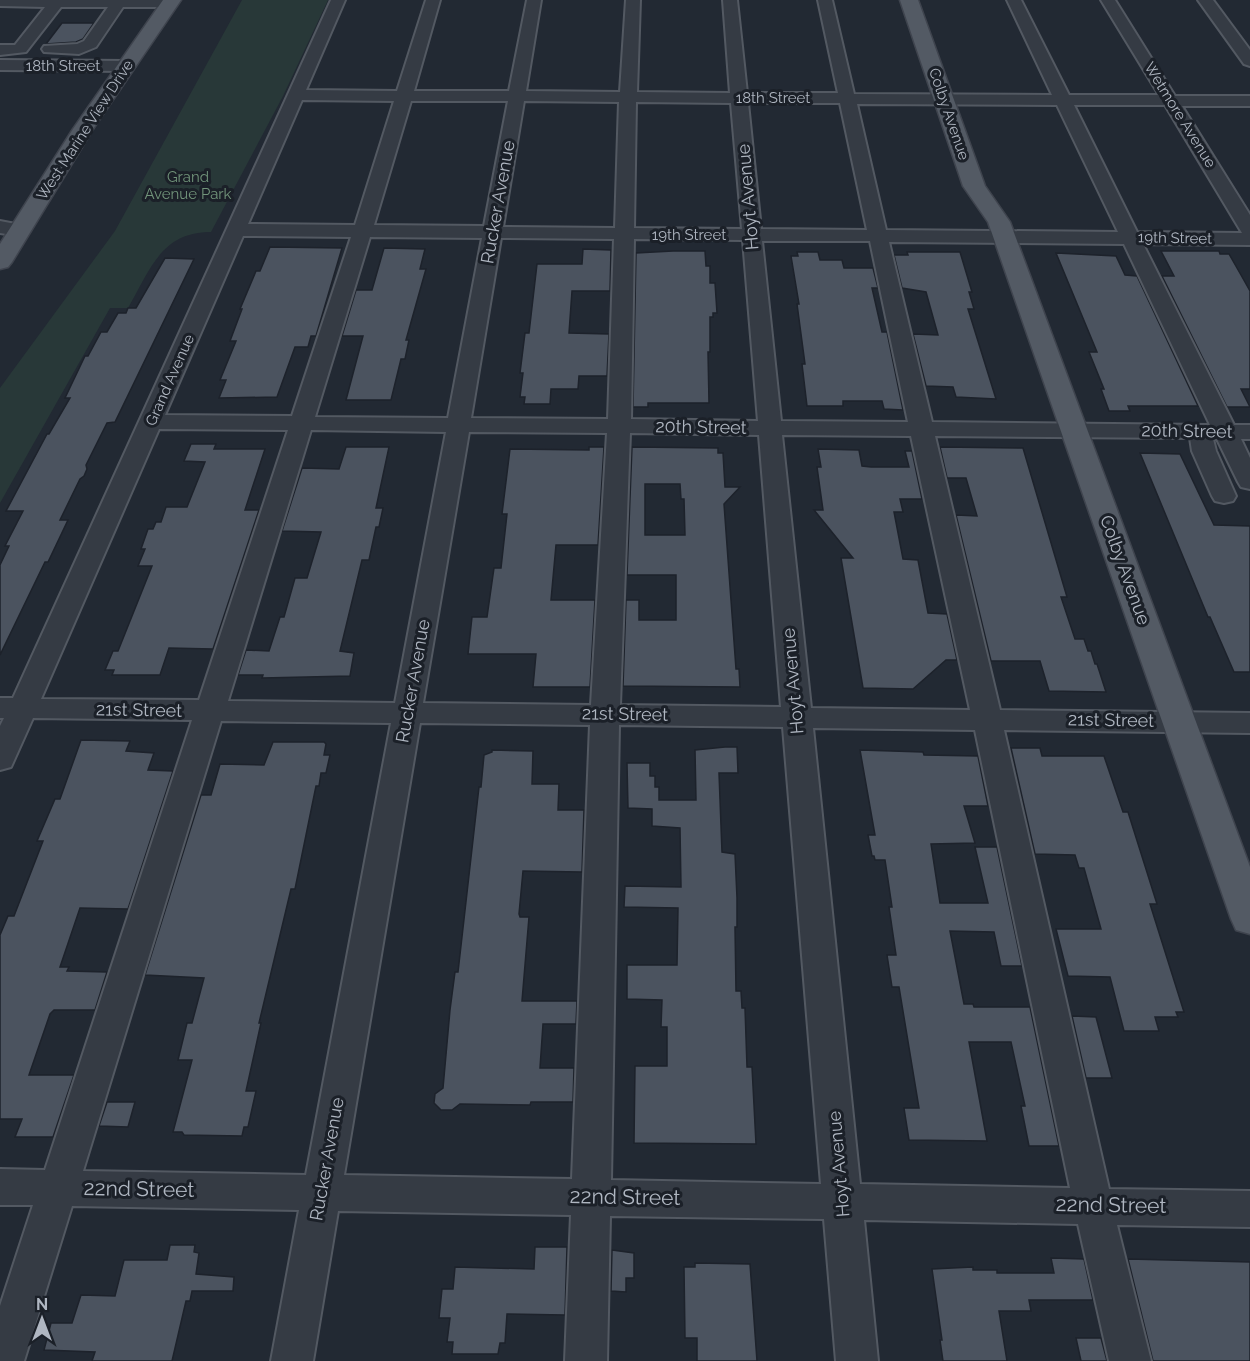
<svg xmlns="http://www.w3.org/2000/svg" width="1250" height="1361" font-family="Raleway,sans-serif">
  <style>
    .green { fill: #283838 }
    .building { fill: #4b535f; stroke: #1d222b; stroke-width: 1.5; fill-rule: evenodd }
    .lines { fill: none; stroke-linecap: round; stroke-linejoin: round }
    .minor-casing { stroke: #535962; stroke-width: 4 }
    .major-casing { stroke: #3f444e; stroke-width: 3 }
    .minor { fill: #353b44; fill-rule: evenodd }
    .major { fill: #535a64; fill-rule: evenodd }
    .labels { text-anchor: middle; stroke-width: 6; stroke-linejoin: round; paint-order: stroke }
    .far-street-label { font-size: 15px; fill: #afb6c1; stroke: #1b2028 }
    .far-park-label { font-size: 15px; fill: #71947a; stroke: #1b2028 }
    .street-label { font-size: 18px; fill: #afb6c1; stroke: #1b2028 }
    .near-street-label { font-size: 21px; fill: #afb6c1; stroke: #1b2028 }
  </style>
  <rect width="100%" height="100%" fill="#222933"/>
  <path class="green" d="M242 0H328L283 96 211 232C161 232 150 270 128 308H110L0 503V388L115 231Z"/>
  <path class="building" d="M62 23H94L83 39 76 42 46 44Z
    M270 247 342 248 316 336H311L308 347H295L277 397 219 398 226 380H220L236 341H230L242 309H240L256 271H260Z
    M384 248 425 249 420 269H426L406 340H409L405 359H401L391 400H346L363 336H342L356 290H372Z
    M583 249 611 250 610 291H572L569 333 609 334 607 376H579L578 389H551L550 404H524L525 397H520L523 373H520L525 333H529L537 264H582Z
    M673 251H705L706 266H710V283H715L717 313H713V317H710V352H708L709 403H648V407H633L636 253Z
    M1161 251H1219L1220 254H1229L1241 275 1250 291V389H1241L1250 407H1227L1162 276H1174Z
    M797 252H818L820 260H842L844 268H873L878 288H872L882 332H887L903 410 884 409 882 401H843V406H807L802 364H805L797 304H799L791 256H798Z
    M907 252H960L972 292H969L974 309H968L996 399 956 397 953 387 926 386 913 334 938 335 926 292 902 288 894 255H908Z
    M1056 253 1116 256 1125 275 1137 276 1198 406H1128L1130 411H1109L1101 389H1104L1089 352H1097Z
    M165 258 194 259 115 422 107 423 86 465 87 469 84 476 80 479 60 520H68L48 562H45L0 655V565L9 546H5L23 511H6L47 434H49L70 398H65L85 356H88L101 332H107L118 313H126L128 308H136Z
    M191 444H216L214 449H265L245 510H259L213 649 169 648 160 675H112L114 670H105L113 651H118L152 566H138L145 549H141L148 529H153L156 522H161L166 507H187L205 462 184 461Z
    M346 447H389L376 508H383L379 527H376L369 560H362L340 651 354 653 350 676 262 678 263 675H238L246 650 269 651 280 617H284L295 578H307L321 532 282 531 302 468 339 469Z
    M589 447H604L598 545H556L551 600H595L590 687H533L536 654H468L472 617H487L494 568H501L507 514H502L510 449 589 450Z
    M632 447 718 448V453H723L725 487H740L724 504 736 669H739L740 687 623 686 626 600H639V620H676V575H627ZM645 484H680L681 499H684L685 535H645Z
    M940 447 1023 448 1067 597H1061L1075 639H1084L1088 651H1091L1095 664H1097L1106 692 1049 691 1040 661H991L956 515 977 516 966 478H947Z
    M818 449 859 450 862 466 871 467H909L905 451H912L922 499H900L903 512H894L903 559 918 560 928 613 947 614 957 660H946L913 689 863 688 841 558H853L814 510H823L817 467H821Z
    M1140 453 1180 454 1214 525 1250 526V672H1234L1210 617H1208Z
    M81 740 130 741 126 751 154 753 148 770 173 771 128 909 80 908 60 967H69L67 971 107 972 95 1010H54L50 1014 29 1075H74L53 1137H15L22 1119H0V935L8 916H14L43 841H37L55 799H60Z
    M273 742H324L326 744 324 755H330L326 773H321L319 786H316L295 889H291L259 1023H261L246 1091H256L248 1127H244L242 1136 184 1135 182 1132H173L192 1060H178L187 1023H192L204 978 145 975 201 795H211L220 764 264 765Z
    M725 747H737L738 773H719L722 852 735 854 737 898V927H735L736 991H741L742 1008H745L747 1067H752L756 1144 634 1143 635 1066H667V1027H661L662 1000 627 999V965H677L678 908 624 907 625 886 681 887 680 828 652 826V809L628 808 627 763H650V776H655V787H659V800H696L695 750Z
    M1011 748H1040L1042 756H1104L1123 812H1128L1157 904H1150L1184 1012H1176L1178 1017H1155L1159 1031H1124L1110 977 1068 976 1056 929H1101L1084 868H1079L1075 855 1035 854Z
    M492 750 533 751 532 784H559L558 810H584L582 872 523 871 519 914 520 917H529L522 1001H577L576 1024H543L540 1068H574L573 1102H531L530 1105 460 1104 452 1110H441L434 1103 435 1094 443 1088 450 1010 455 972H458L479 787H481L484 755 492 752Z
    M860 750 923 752 924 755 978 756 988 806H964L975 843 931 844 940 903H988L975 847H997L1022 966H1001L994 932 950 931 964 1004H973L974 1007H1030L1059 1146H1029L1021 1106H1025L1011 1042H969L987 1141 909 1140 904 1108H919L899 987H892L887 955H896L889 907H892L885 860H875L874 856H872L868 835H875Z
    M1072 1016 1096 1017 1112 1078H1086Z
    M107 1102H135L128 1127 99 1126Z
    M170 1245H195L194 1252 199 1253 196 1274 234 1277 233 1291H192L190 1301H186L172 1361H92L95 1352 44 1350 51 1323H72L81 1295 115 1296 124 1260H167Z
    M535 1247H567L565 1315 507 1314 505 1343H500L498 1354H452L453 1342H447L450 1318H439L442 1289H453L455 1267 534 1269Z
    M612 1250 634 1253V1278H626V1292L611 1291Z
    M1051 1258 1084 1259 1093 1300H1029L1031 1311H999L1007 1361H943L940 1340H942L932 1269 973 1267V1270H997V1273H1054Z
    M1128 1259 1250 1262V1361H1153Z
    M695 1263 750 1264 757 1361H697V1338H685L684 1267H695Z
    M1076 1338H1101L1107 1361H1081Z"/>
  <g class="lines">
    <defs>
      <path id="minor" d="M0 0H175L177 3 170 7H123L96 47 79 54 44 52 42 49 44 46 77 44 84 41 108 7H61L26 52 0 55V45H15L45 7 0 6Z
        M331 0H345L306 90 397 91 426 0H440L414 91H509L527 0H541L526 91 620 92 626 0H640L637 92 730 93 723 0H737L747 93H838L818 0H832L854 94 1052 95 1007 0H1021L1069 95H1159L1101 0H1115L1175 96H1250V106H1182L1250 215V245L1143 244 1234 425H1250V439H1241L1250 458V489L1241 487 1238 482 1217 439H1213L1216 451 1236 496 1233 501 1224 503 1215 501 1212 496 1192 451 1190 438 935 436 1000 710 1250 713V733L1004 730 1109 1189 1250 1191V1227L1117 1225 1151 1361H1109L1078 1224 864 1220 878 1361H836L824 1219 610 1216 607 1361H565L571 1215 338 1211 313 1361H271L299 1210 72 1206 24 1361H0V1306L33 1205H0V1169L45 1170 192 720 33 718 11 767 0 770V726L4 718H0V698H13ZM302 100 394 101 355 225 248 224ZM411 101H508L484 226 374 225ZM524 101 619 102 615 228 503 227ZM636 102 731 103 742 229 634 228ZM748 103H840L867 230 761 229ZM857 104 1057 105 1118 232 886 230ZM1074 105H1165L1242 233 1137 232ZM243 236 351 237 292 416 165 415ZM370 237 482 238 448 418 315 417ZM501 238 614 239 608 419 471 418ZM634 239 743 240 758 421 631 419ZM762 241H870L908 422 781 421ZM889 242 1124 244 1210 425 932 422ZM159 429 288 430 199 700 41 699ZM311 430 446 432 395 703 228 701ZM469 432 607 433 591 705 423 703ZM630 433 759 435 781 707 620 705ZM782 435 911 436 970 710 811 708ZM221 721 391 723 306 1175 83 1171ZM420 723 590 725 572 1179 344 1175ZM619 725 783 727 821 1184 611 1180ZM813 728 975 730 1070 1188 860 1184Z
        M1198 0H1213L1250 50V66L1244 64Z
        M0 60 127 61 135 66 127 71 0 70Z
        M0 221 26 226 29 230 26 234 19 236 0 233Z"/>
      <path id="major" d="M163 0H181L93 129 12 262 8 267 0 269V244L73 129Z
        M900 0H918L985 186 1010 222 1250 867V934L1236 930 1231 919 988 222 963 186Z"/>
    </defs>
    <use href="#minor" class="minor-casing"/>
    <use href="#major" class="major-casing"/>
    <use href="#minor" class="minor"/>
    <use href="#major" class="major"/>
  </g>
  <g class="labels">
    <g class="far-street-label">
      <text x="63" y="71">18th Street</text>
      <text x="773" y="103">18th Street</text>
      <text transform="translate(949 114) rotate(71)" y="5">Colby Avenue</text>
      <text transform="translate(1180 115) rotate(58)" y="5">Wetmore Avenue</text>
      <text transform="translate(85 130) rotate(-57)" y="5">West Marine View Drive</text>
      <text x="689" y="240">19th Street</text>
      <text transform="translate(1175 238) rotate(1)" y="5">19th Street</text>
      <text transform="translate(170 380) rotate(-66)" y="5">Grand Avenue</text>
    </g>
    <g class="far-park-label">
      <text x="188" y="182">Grand<tspan x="188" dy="17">Avenue Park</tspan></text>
    </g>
    <g class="street-label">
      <text transform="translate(748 197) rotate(-95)" y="6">Hoyt Avenue</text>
      <text transform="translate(498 202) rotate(-80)" y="6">Rucker Avenue</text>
      <text transform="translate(701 427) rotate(1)" y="6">20th Street</text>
      <text transform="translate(1187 431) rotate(1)" y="6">20th Street</text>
      <text transform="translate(1125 570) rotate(70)" y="6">Colby Avenue</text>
      <text transform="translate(413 681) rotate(-80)" y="6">Rucker Avenue</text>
      <text transform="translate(793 681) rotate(-95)" y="6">Hoyt Avenue</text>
      <text transform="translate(139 710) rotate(1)" y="6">21st Street</text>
      <text transform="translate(625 714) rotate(1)" y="6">21st Street</text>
      <text transform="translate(1111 720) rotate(1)" y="6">21st Street</text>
      <text transform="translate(327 1159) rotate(-80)" y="6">Rucker Avenue</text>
      <text transform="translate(839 1164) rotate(-95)" y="6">Hoyt Avenue</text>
    </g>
    <g class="near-street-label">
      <text transform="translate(139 1189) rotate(1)" y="7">22nd Street</text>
      <text transform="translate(625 1197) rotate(1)" y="7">22nd Street</text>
      <text transform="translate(1111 1205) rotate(1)" y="7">22nd Street</text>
    </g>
  </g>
  <g transform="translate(42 1319)" stroke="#1b2028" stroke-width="4.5" paint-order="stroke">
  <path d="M0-4.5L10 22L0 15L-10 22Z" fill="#afb6c1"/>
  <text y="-9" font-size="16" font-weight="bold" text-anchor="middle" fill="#afb6c1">N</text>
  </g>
</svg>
